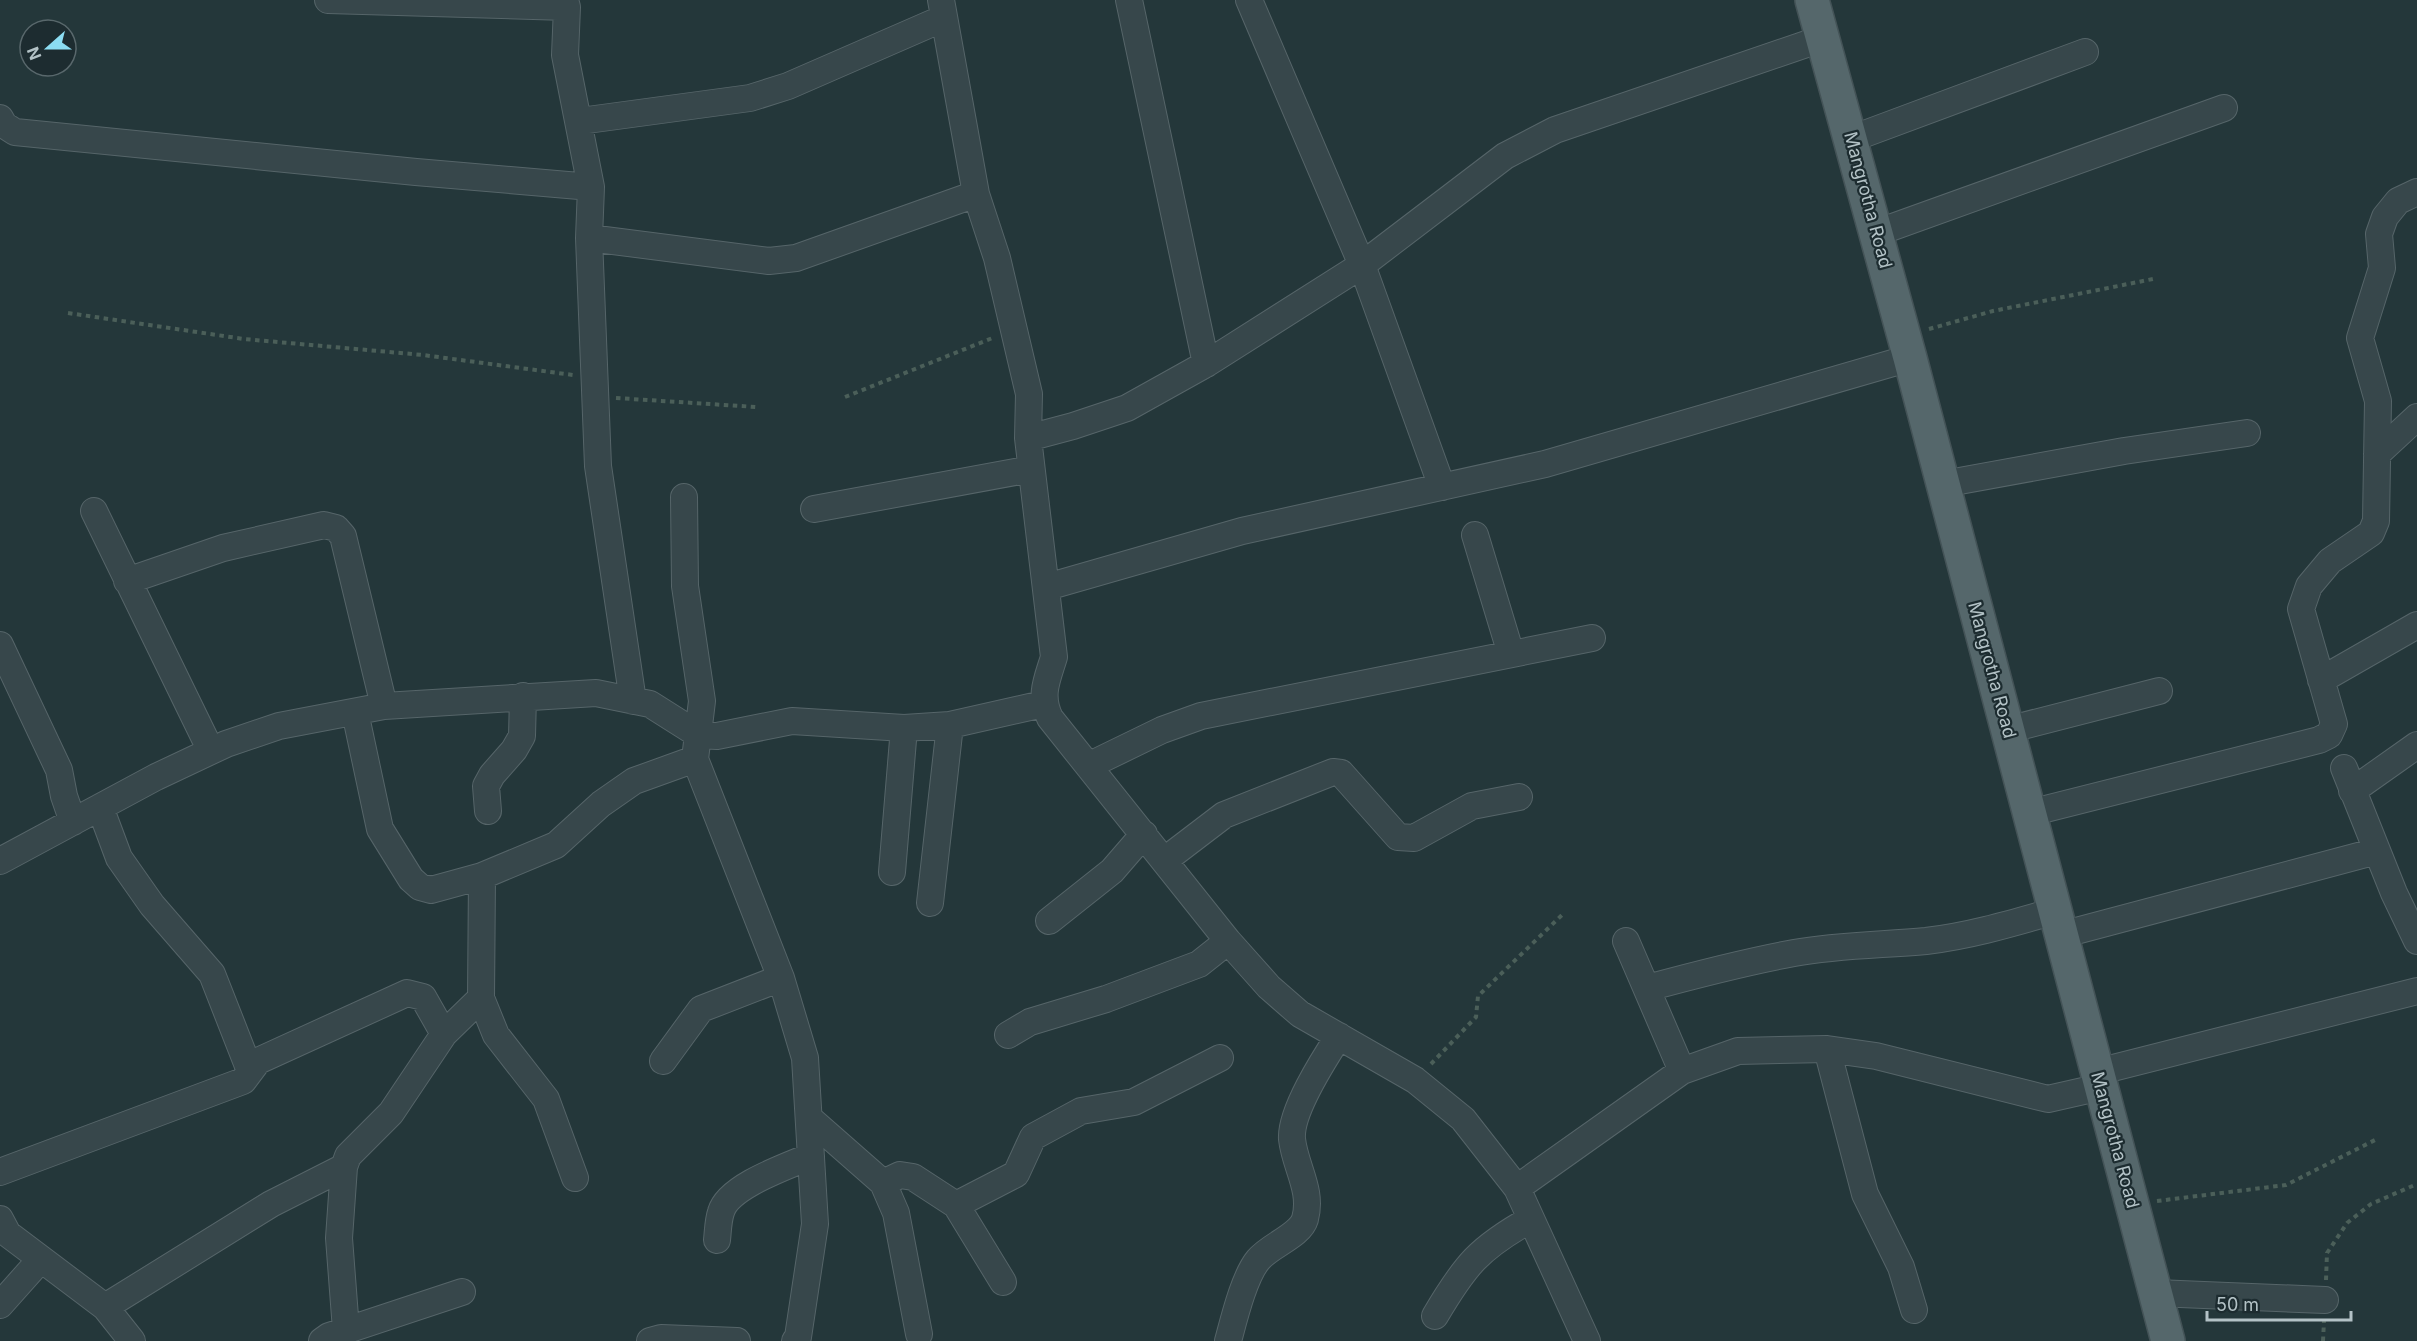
<svg xmlns="http://www.w3.org/2000/svg" width="2417" height="1341" font-family="Inter,sans-serif">
  <style>
    .lines { fill: none; stroke-linecap: round; stroke-linejoin: round }
    .minor-casing { stroke: #566569; stroke-width: 28 }
    .major-casing { stroke: #445357; stroke-width: 36 }
    .path { stroke: #4b5f59; stroke-width: 4; stroke-dasharray: 4.5 4.5; stroke-linecap: butt }
    .minor { stroke: #37474b; stroke-width: 26 }
    .major { stroke: #55676b; stroke-width: 33 }
    .labels { text-anchor: middle; stroke-width: 4.5; stroke-linejoin: round; paint-order: stroke }
    .street-label { font-size: 18px; fill: #b3c2c6; stroke: #1d2c30 }
  </style>
  <rect width="100%" height="100%" fill="#24373a"/>
  <g class="lines">
    <defs>
      <path id="minor" d="M328 0 567 7
        M565 0 567 7 565 55 591 187 589 238 598 466 633 701
        M941 0 976 194 997 258 1029 394 1028 438 1054 657C1047 680 1039 695 1050 718L1228 941 1269 987 1300 1014 1415 1080 1463 1119 1517 1188 1587 1341
        M1129 0 1206 364
        M1249 0 1362 265 1442 487
        M0 118 4 125 15 132 416 172 591 187
        M580 121 750 98 788 86 944 18
        M1851 139 2085 52
        M1876 233 2224 108
        M589 238 769 261 796 258 976 194
        M1028 438 1073 426 1127 408 1206 364 1362 265 1505 156 1555 130 1824 38
        M2377 454 2417 417
        M1943 484 2124 451 2247 433
        M684 497 685 586 702 701 695 759 781 978 805 1058 815 1224 798 1337 795 1341
        M814 509 1031 469
        M94 511 211 751
        M1475 535 1511 654
        M127 581 223 548 324 525 336 528 343 536 384 706
        M1047 587 1242 531 1545 464 1910 358
        M0 645 59 770 64 796 73 822
        M2321 680 2417 625
        M355 712 380 829 411 879 420 887 431 890 482 876 556 845 601 804 634 781 695 759
        M2007 730 2159 691
        M1090 765 1162 730 1201 716 1592 638
        M2344 768 2394 893 2417 941
        M2352 791 2417 745
        M100 807 119 858 152 905 212 974 250 1071
        M488 811 486 786 492 775 514 750 522 736 523 696
        M2030 813 2319 740 2329 735 2334 724 2301 609 2309 586 2330 561 2371 533 2376 521 2378 401 2360 338 2382 268 2379 234 2385 217 2398 201 2417 192
        M1165 860 1224 815 1333 772 1341 773 1398 837 1414 838 1472 806 1519 797
        M0 861 156 777 226 744 279 726 384 706 596 693 650 704 699 735 717 736 792 721 904 728 950 725 1043 704
        M892 872 904 728
        M482 876 481 998 496 1035 546 1099 575 1178
        M930 903 950 725
        M1049 921 1112 871 1144 834
        M2061 935 2377 851
        M1626 941 1682 1071
        M1647 988C1695 975 1744 962 1794 953 1838 945 1882 945 1926 941 1970 936 2013 923 2055 911
        M1008 1035 1030 1022 1106 999 1199 964 1228 941
        M1827 1049 1865 1194 1901 1267 1914 1310
        M663 1061 701 1009 781 978
        M2097 1072 2417 991
        M809 1118 883 1183 896 1213 919 1334
        M0 1172 243 1081 258 1061 407 993 423 997 444 1034
        M883 1183 900 1175 913 1177 956 1205 1003 1282
        M1517 1188 1682 1071 1738 1051 1827 1049 1876 1056 2048 1099 2101 1087
        M956 1205 1016 1174 1033 1137 1081 1111 1134 1102 1220 1058
        M0 1219 8 1234 105 1307 132 1341
        M717 1240C718 1231 718 1221 721 1212 728 1186 788 1166 811 1156
        M2156 1293 2325 1300
        M0 1305 41 1259
        M105 1307 271 1204 344 1167
        M1435 1316C1465 1265 1479 1248 1531 1219
        M346 1330 339 1238 344 1167 348 1156 391 1113 444 1034 481 998
        M322 1341 329 1336 462 1292
        M650 1341 661 1338 737 1341
        M1228 1341C1234 1319 1244 1277 1258 1260 1270 1245 1300 1236 1305 1219 1313 1190 1295 1167 1292 1139 1290 1112 1324 1059 1339 1036"/>
      <path id="major" d="M1812 0 1910 358 2168 1341"/>
    </defs>
    <use href="#minor" class="minor-casing"/>
    <use href="#major" class="major-casing"/>
    <path class="path" d="M68 313 244 339 423 355 573 375
      M1929 329 1993 311 2153 279
      M845 397 995 337
      M616 398 756 407
      M1431 1064 1476 1017 1478 996 1564 913
      M2157 1201 2286 1185 2375 1140
      M2326 1280 2327 1253 2347 1223 2371 1204 2417 1184
      M2323 1341 2324 1321"/>
    <use href="#minor" class="minor"/>
    <use href="#major" class="major"/>
  </g>
  <g class="labels">
    <g class="street-label">
      <text transform="translate(1868 200) rotate(75)" y="6">Mangrotha Road</text>
      <text transform="translate(1992 670) rotate(75)" y="6">Mangrotha Road</text>
      <text transform="translate(2115 1140) rotate(75)" y="6">Mangrotha Road</text>
    </g>
  </g>
  <g transform="translate(48 48) rotate(249)"><circle r="28" fill="#1d2c30" stroke="#59686c" stroke-width="1.5"/>
  <path d="M0-4.5L10 22L0 15L-10 22Z" fill="#8cddf2"/>
  <text y="-9" font-size="16" font-weight="bold" text-anchor="middle" fill="#b3c2c6">N</text>
  </g>
  <path d="M2207 1311v9h144v-9" fill="none" stroke="#b3c2c6" stroke-width="3"/>
  <text x="2216" y="1311" font-size="18" fill="#b3c2c6" stroke="#1d2c30" stroke-width="4.5" paint-order="stroke">50 m</text>
</svg>
